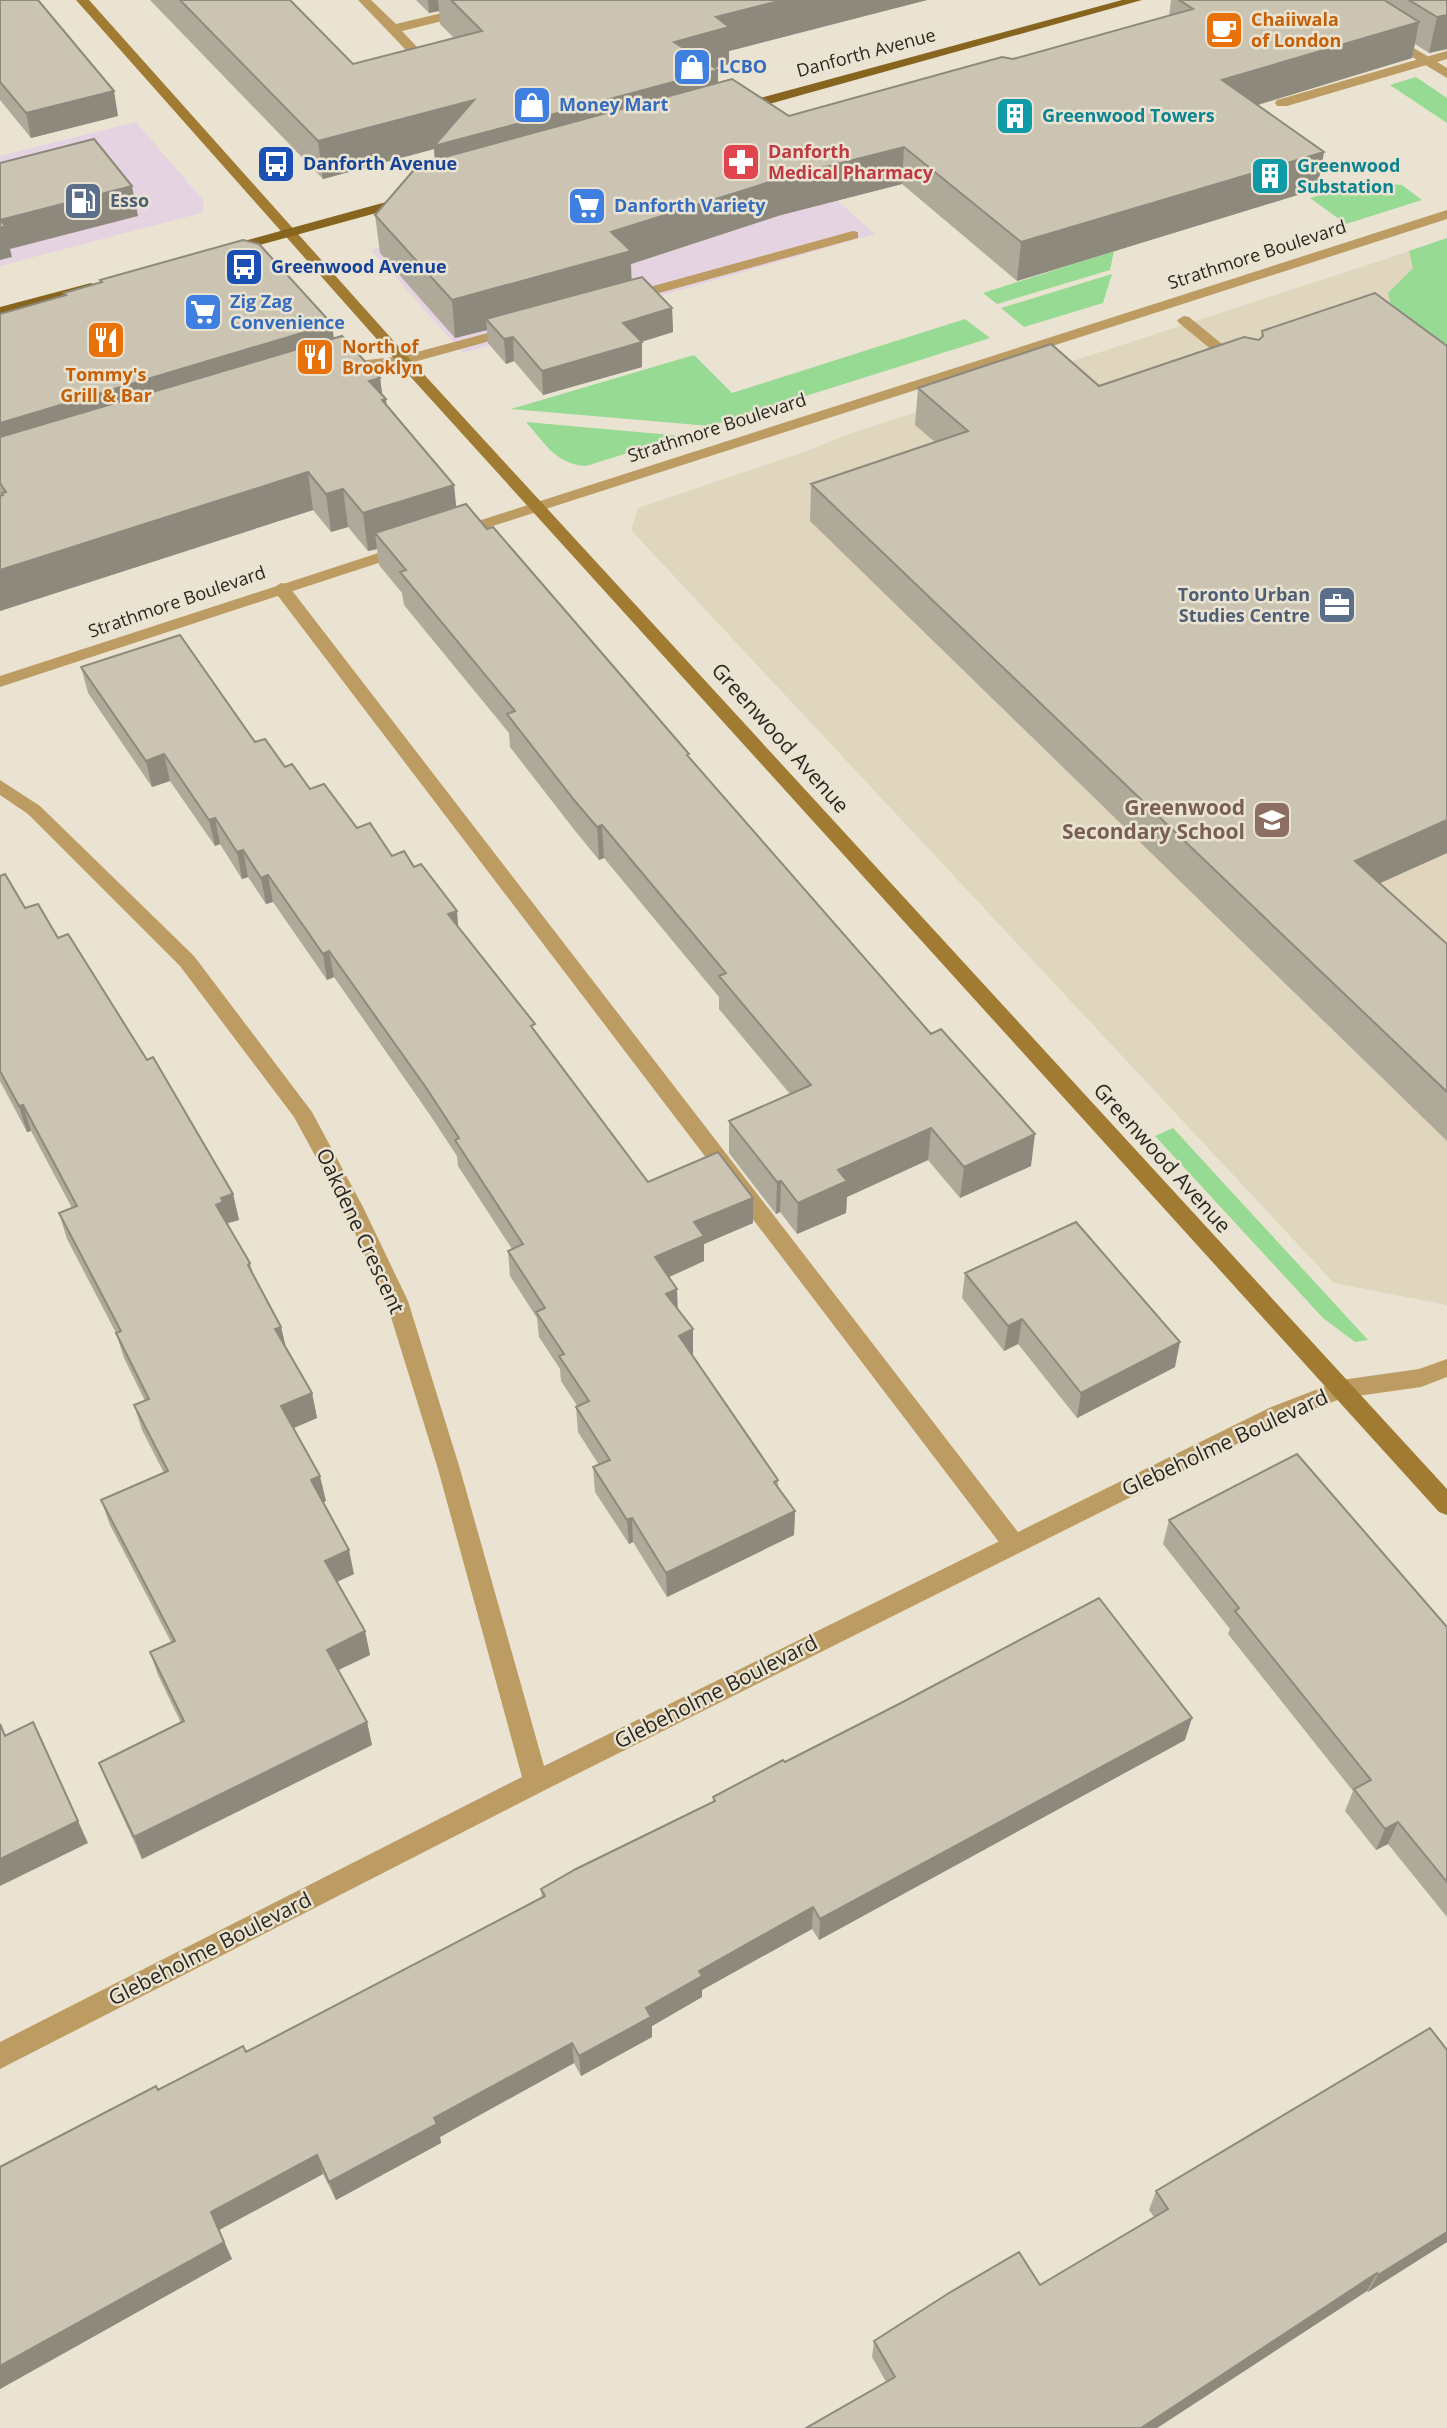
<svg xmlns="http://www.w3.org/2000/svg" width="1447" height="2428" font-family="'Open Sans',sans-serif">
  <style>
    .commercial { fill: #e6d3e2 }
    .built { fill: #e0d6be }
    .green { fill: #96da93 }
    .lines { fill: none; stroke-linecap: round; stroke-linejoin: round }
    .lane { fill: #bd9c64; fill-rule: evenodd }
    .street { fill: #bd9c64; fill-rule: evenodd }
    .secondary { fill: #a17b32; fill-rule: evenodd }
    .primary { fill: #88651f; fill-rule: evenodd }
    .wall { fill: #afa999 }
    .shaded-wall { fill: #8e897d }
    .building { fill: #cbc4b2; stroke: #8e897d; stroke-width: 2 }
    .labels { text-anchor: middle; stroke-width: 5; stroke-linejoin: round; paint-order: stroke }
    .far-food-label { font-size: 18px; font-weight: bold; fill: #c56008; stroke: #eae3d1; text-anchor: start }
    .far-street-label { font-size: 18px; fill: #2a2720; stroke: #eae3d1 }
    .far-shop-label { font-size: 18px; font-weight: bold; fill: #366cbe; stroke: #eae3d1; text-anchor: start }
    .far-culture-label { font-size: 18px; font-weight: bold; fill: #0d838f; stroke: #eae3d1; text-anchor: start }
    .far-health-label { font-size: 18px; font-weight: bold; fill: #be3a42; stroke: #eae3d1; text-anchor: start }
    .far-transit-label { font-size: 18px; font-weight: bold; fill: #164399; stroke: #eae3d1; text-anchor: start }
    .far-service-label { font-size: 18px; font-weight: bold; fill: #4e5e75; stroke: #eae3d1; text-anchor: start }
    .street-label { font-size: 21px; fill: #2a2720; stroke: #eae3d1 }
    .education-label { font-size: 21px; font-weight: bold; fill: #785e54; stroke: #eae3d1; text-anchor: end }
  </style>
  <rect width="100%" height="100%" fill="#eae3d1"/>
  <path class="commercial" d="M136 122 203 200 204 207 201 213 0 266V156Z
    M768 139 875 234 463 353 371 250Z"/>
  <path class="built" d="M1447 239V1305L1334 1283 631 530 638 508 801 453 849 434Z"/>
  <path class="green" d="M1416 77 1447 98V123L1390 85Z
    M1391 184 1402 185 1422 200 1346 224 1310 198 1350 186H1356L1366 193Z
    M1447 238V366L1395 321 1388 293 1413 268 1409 251Z
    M1114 251 1110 270 997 304 983 293Z
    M1112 274 1103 303 1024 327 1001 308Z
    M965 319 990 338 710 426 511 409 694 355 732 393Z
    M526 422 682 436 586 466C555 464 545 443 526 422Z
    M1173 1128 1368 1340 1355 1342 1323 1318 1155 1136Z"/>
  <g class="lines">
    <path class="lane" d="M358 0H371L396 24 496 0H517L515 3 402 31 418 48 411 61 388 66 381 62 383 59 401 55 405 49Z
      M1447 51V59L1287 106H1277L1275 103 1277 100Z
      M853 231 858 232V238L634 300H624L622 297 624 294Z
      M1184 316 1189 317 1244 362 1247 365 1244 368H1234L1179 323 1177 320Z
      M514 326 519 327 521 330 519 333 403 365 341 373 333 368 341 363 402 356Z
      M281 583 287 584 1021 1536 1025 1543 1021 1550 1013 1553 1005 1550 275 592 273 588Z"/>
    <path class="street" d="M1389 33 1447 68V78L1384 40V34Z
      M1447 210V219L462 536 456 538 448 533 450 530Z
      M406 544 414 549 412 552 0 687V676Z
      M0 780 40 806 194 956 312 1112 363 1207 408 1301 460 1469 544 1766 1269 1408 1341 1380 1419 1369 1447 1359V1377L1421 1387 1343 1398 1285 1420 545 1790 0 2069V2042L522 1777 438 1469 386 1301 343 1207 294 1117 180 966 28 814 0 795Z"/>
    <path class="secondary" d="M76 0H89L408 357 1447 1489V1515L1439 1512 398 363Z"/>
    <path class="primary" d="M1122 0H1142L744 111H734L732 108 734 105Z
      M408 196 415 200 413 203 227 254 220 250 222 247Z
      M91 283 98 287 96 290 0 316V307Z"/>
  </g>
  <path class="wall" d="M0 0 118 116 31 138 0 100Z
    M150 0H290L353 64 454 38 440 24 439 11 429 13 416 0H927L729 51V64L715 68 718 83 789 116 1013 59 1169 16 1171 0H1447V49L1429 53 1415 44 1412 58 1258 105 1324 152 1317 189 1017 281 902 184 781 215 631 264V279L672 308 673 332 641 342 642 367 543 395 514 361 506 364 488 343 487 330 455 338 380 253 375 215 435 160 434 149 323 179Z
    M100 280 332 324 333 338 380 378 382 395 386 399V406L456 507 689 758 1031 1166 960 1198 928 1160 847 1197 846 1213 797 1234 780 1212 776 1214 729 1153V1121L790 1094 719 1009V997L604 858 599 860 576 832 510 747 509 733 404 605 402 593 379 565 377 549 368 551 348 527 331 532 313 510 0 611V314L64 295V293L101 282Z
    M1262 331 1447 346V853L1379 883 1447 944V1141L810 521 811 484 935 442 915 425 918 388 1099 386 1259 340 1261 338Z
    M81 667 255 742 357 828 392 856 458 927 536 1033 648 1182 753 1223 704 1244V1261L669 1277 677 1309 693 1329V1354L692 1355 778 1480V1487L795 1511 794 1535 667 1597 633 1542 629 1544 595 1492 593 1467 599 1465 578 1432 576 1407H578L561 1381 560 1369 539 1337 537 1318 510 1276 508 1251 512 1249 458 1166 457 1156 430 1115 334 977 327 980 273 902 266 904 248 877 242 879 220 844 215 846 170 781 152 787 88 693Z
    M0 876 25 908 58 938 147 1060 233 1194 239 1220 228 1223 229 1227 250 1263 253 1274 281 1327 286 1348 312 1393 317 1418 293 1428 326 1501 323 1502 354 1574 337 1582 365 1631 370 1655 338 1670 367 1722 372 1745 142 1859 108 1785 99 1763 181 1723 158 1675 150 1652 171 1642 110 1525 101 1500 164 1473 142 1430 134 1405 145 1401 124 1358 116 1333 67 1239 59 1213 72 1208 31 1131 27 1132 0 1081Z
    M965 1273 1175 1367 1077 1418 1018 1344 1004 1351 962 1298Z
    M1169 1520 1447 1627V1917L1388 1844 1376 1850 1345 1811 1353 1791 1228 1634 1230 1629 1163 1544Z
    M1185 1740 819 1940 812 1929 702 1990V1997L652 2026V2037L581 2076 574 2063 440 2137 441 2143 336 2200 323 2174 219 2230 232 2259 0 2389V2167L158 2090 246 2052 542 1898 541 1889 713 1802V1797L785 1762Z
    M1447 2050V2242L1368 2292 1367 2291 1157 2428H806L886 2382 872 2357 874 2341 1040 2285 1154 2217 1149 2210 1156 2191Z"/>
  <path class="shaded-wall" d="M428 0H438L439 11 429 13Z
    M783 0H927L729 51V64L675 79 674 42 716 17Z
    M1447 15V49L1429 53 1437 17Z
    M1419 22 1412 58 1217 117 1222 80Z
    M718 70V108L437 185 434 149 323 179 318 141 474 100Z
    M114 91 118 116 31 138 26 113Z
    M904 147 902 184 781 215 631 264 632 290 486 319 487 330 455 338 452 300 611 232 782 178Z
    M1324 152 1317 189 1017 281 1021 242Z
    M132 186 138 216 10 249 12 257 0 260V220Z
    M672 308 673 332 624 347 623 323Z
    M332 324 337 362 0 464V423Z
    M513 337 514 361 506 364 504 339Z
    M642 342V367L543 395 542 371Z
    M380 378 383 400 386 399 390 437 369 381Z
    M308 472 313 510 0 611V570Z
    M454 485 458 523 375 533 377 549 368 551 363 513Z
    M343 489 348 527 331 532 326 494Z
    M164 754 170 781 152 787 146 761Z
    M215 818 220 844 215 846 209 820Z
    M1447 820V853L1345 899 1355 861Z
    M602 825 604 858 599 860 597 827Z
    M243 850 248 877 242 879 237 852Z
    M268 875 273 902 266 904 261 878Z
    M457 911 459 937 448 914Z
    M329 951 334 977 327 980 323 954Z
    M23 1105 31 1131 27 1132 19 1106Z
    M931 1128 928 1160 847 1197 846 1213 797 1234 798 1203 838 1170Z
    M1035 1134 1031 1166 960 1198 964 1167Z
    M781 1181 780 1212 776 1214 777 1182Z
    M233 1194 239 1220 228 1223 229 1228 216 1205 221 1198Z
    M753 1198V1223L704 1244V1261L656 1283 655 1257 694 1222Z
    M677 1289 678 1315 666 1294Z
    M1022 1319 1018 1344 1004 1351 1008 1326Z
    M281 1327 287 1352 275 1329Z
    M693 1329V1354L679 1361V1336Z
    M1180 1342 1175 1367 1077 1418 1081 1393Z
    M312 1393 317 1418 287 1431 281 1406Z
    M320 1476 326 1501 316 1505 311 1480Z
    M795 1511 794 1535 667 1597 666 1573Z
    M632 1518 633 1542 629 1544 627 1520Z
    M349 1550 354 1574 330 1585 325 1561Z
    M365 1631 370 1655 332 1673 327 1650Z
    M1192 1718 1185 1740 819 1940 820 1919Z
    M367 1722 372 1745 142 1859 134 1837Z
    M78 1821 88 1843 0 1886V1859Z
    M1398 1822 1388 1844 1376 1850 1385 1829Z
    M813 1907 812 1929 702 1990V1997L652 2026V2037L581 2076 579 2056 699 1971Z
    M572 2043 574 2063 440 2137 441 2143 336 2200 329 2182 434 2118Z
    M317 2155 323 2174 219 2230 232 2259 0 2389V2366L211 2212Z
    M1447 2232V2242L1368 2292 1378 2275Z
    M1377 2273 1367 2291 1157 2428H1141Z"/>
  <path class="building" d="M0 0H38L114 91 26 113 0 82Z
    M180 0H290L353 64 482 31 451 0H783L716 17 729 27 674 42 718 70 434 146 474 100 318 141Z
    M1179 0H1384L1419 22 1222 80 1324 152 1021 242 904 147 782 178 611 232 631 251 452 300 375 215 419 164 732 79 789 116 1002 57 1013 59 1193 9Z
    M1409 0H1447V15L1437 17Z
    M94 139 132 186 0 220V163Z
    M0 220 5 226 0 228Z
    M243 240 259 244 332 324 0 423V314L66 295 64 293 102 282 100 280Z
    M642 277 672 308 623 323 642 342 542 371 513 337 504 339 486 319Z
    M1375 293 1447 346V820L1355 861 1447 944V1092L811 484 968 431 918 388 1051 344 1099 386 1244 337 1259 340 1263 336 1262 331Z
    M342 336 380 378 369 381 386 399 382 400 454 485 363 513 343 489 326 494 308 472 0 570V496L3 495 2 493 6 492 0 483V437Z
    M466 504 487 529 493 527 689 754 687 755 931 1034 941 1029 1035 1134 964 1167 931 1128 838 1170 847 1181 798 1203 781 1181 777 1182 729 1121 811 1085 719 976 726 973 602 825 597 827 574 800 507 714 515 711 400 572 406 570 375 533Z
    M180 635 255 742 265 739 285 767 292 764 310 789 324 784 357 828 370 823 392 856 404 851 414 867 421 864 457 911 448 914 535 1024 531 1026 648 1182 718 1152 753 1198 694 1222 704 1236 655 1257 677 1289 666 1294 693 1329 679 1336 778 1480 774 1482 795 1511 666 1573 632 1518 627 1520 593 1467 610 1460 576 1407 589 1401 559 1356 564 1354 536 1312 545 1308 508 1251 523 1244 455 1140 459 1138 427 1089 329 951 323 954 268 875 261 878 243 850 237 852 215 818 209 820 164 754 146 761 81 667Z
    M5 874 25 908 38 904 58 938 68 934 147 1060 153 1057 233 1194 221 1198 223 1202 216 1205 250 1263 248 1265 281 1327 275 1329 312 1393 281 1406 320 1476 311 1480 349 1550 325 1561 365 1631 327 1650 367 1722 134 1837 99 1763 184 1721 150 1652 175 1641 101 1500 168 1471 134 1405 149 1399 116 1333 121 1331 59 1213 77 1206 23 1105 19 1106 0 1071V876Z
    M1076 1222 1180 1342 1081 1393 1022 1319 1008 1326 965 1273Z
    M1297 1454 1447 1627V1882L1398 1822 1385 1829 1354 1789 1371 1780 1235 1611 1239 1608 1169 1520Z
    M1099 1598 1192 1718 820 1919 813 1907 699 1971 702 1976 646 2008 651 2017 579 2056 572 2043 434 2118 437 2124 329 2182 317 2155 211 2212 224 2242 0 2366V2167L156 2086 158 2090 243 2046 246 2052 545 1896 541 1889 576 1869 715 1801 713 1797 783 1760 785 1762 899 1704Z
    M33 1722 78 1821 0 1859V1724L5 1736Z
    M1430 2028 1447 2050V2232L1378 2275 1377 2273 1141 2428H806L895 2377 874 2341 949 2293 1019 2252 1040 2285 1168 2209 1156 2191Z"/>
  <defs>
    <symbol id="cafe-square" viewBox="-11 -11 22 22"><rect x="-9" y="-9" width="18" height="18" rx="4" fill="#e8710a" stroke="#eae3d1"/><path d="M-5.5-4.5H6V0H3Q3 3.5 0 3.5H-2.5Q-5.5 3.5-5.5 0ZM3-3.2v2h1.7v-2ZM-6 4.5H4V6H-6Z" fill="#fff"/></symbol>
    <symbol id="shop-square" viewBox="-11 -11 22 22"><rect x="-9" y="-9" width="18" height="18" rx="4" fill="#3f7fe0" stroke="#eae3d1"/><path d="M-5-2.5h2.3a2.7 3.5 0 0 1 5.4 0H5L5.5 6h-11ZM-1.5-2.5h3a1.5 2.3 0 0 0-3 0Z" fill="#fff"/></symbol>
    <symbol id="building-square" viewBox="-11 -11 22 22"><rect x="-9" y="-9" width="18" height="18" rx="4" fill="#0f9aa8" stroke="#eae3d1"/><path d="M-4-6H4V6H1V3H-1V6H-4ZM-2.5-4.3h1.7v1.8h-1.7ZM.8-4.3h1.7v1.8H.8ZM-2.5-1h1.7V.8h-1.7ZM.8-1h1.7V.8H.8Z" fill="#fff"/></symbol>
    <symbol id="pharmacy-square" viewBox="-11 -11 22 22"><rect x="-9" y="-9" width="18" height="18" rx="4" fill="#e0444e" stroke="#eae3d1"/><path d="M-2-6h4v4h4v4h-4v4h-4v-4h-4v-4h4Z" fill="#fff"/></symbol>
    <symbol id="bus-square" viewBox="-11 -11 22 22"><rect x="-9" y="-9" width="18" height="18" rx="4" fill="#1a4fb4" stroke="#eae3d1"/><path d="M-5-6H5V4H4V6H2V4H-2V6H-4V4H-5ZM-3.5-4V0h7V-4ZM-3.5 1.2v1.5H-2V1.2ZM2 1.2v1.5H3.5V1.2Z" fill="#fff"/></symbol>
    <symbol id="fuel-square" viewBox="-11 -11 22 22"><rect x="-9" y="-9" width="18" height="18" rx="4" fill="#5c6f8a" stroke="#eae3d1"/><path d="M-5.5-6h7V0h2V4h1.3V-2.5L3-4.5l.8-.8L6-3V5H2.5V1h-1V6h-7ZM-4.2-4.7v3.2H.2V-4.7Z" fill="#fff"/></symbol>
    <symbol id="supermarket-square" viewBox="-11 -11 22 22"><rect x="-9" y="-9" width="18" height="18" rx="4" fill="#3f7fe0" stroke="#eae3d1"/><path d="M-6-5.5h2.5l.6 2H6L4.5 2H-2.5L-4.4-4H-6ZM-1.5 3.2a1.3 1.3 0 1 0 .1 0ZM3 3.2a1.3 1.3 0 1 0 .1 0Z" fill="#fff"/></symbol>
    <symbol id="restaurant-square" viewBox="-11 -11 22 22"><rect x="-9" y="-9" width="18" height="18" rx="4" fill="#e8710a" stroke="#eae3d1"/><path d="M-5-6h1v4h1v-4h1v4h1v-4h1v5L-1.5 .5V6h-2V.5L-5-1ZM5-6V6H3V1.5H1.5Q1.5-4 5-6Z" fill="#fff"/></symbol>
    <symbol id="office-square" viewBox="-11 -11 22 22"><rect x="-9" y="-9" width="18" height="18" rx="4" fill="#5c6f8a" stroke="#eae3d1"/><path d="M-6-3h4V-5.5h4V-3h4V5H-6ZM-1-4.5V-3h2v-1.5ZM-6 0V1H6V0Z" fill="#fff"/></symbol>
    <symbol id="school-square" viewBox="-11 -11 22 22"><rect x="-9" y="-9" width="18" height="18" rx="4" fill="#8d6e63" stroke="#eae3d1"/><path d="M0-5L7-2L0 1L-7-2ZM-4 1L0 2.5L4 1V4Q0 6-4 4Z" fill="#fff"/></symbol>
  </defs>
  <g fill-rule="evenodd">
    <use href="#cafe-square" x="1202" y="8" width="44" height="44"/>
    <use href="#shop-square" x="670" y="45" width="44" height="44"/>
    <use href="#shop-square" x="510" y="83" width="44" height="44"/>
    <use href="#building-square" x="993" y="94" width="44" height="44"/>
    <use href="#pharmacy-square" x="719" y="140" width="44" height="44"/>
    <use href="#bus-square" x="254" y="142" width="44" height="44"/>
    <use href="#building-square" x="1248" y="154" width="44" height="44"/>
    <use href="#fuel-square" x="61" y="179" width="44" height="44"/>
    <use href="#supermarket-square" x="565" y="184" width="44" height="44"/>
    <use href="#bus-square" x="222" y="245" width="44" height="44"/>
    <use href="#supermarket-square" x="181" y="290" width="44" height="44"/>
    <use href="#restaurant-square" x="84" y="318" width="44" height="44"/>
    <use href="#restaurant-square" x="293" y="335" width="44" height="44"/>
    <use href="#office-square" x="1315" y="583" width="44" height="44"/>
    <use href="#school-square" x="1250" y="798" width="44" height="44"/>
  </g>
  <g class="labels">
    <g class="far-food-label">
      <text x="1251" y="26">Chaiiwala<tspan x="1251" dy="21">of London</tspan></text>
      <text x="342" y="353">North of<tspan x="342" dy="21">Brooklyn</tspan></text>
      <text x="106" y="381" text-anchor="middle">Tommy's<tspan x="106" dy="21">Grill &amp; Bar</tspan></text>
    </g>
    <g class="far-street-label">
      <text transform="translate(866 53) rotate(-15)" y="6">Danforth Avenue</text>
      <text transform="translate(1257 255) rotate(-18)" y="6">Strathmore Boulevard</text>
      <text transform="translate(717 428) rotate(-18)" y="6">Strathmore Boulevard</text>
      <text transform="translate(177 602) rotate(-19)" y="6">Strathmore Boulevard</text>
    </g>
    <g class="far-shop-label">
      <text x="719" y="73">LCBO</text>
      <text x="559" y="111">Money Mart</text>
      <text x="614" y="212">Danforth Variety</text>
      <text x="230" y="308">Zig Zag<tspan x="230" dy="21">Convenience</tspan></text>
    </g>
    <g class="far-culture-label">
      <text x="1042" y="122">Greenwood Towers</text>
      <text x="1297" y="172">Greenwood<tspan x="1297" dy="21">Substation</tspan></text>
    </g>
    <g class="far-health-label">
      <text x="768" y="158">Danforth<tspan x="768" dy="21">Medical Pharmacy</tspan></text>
    </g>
    <g class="far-transit-label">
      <text x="303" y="170">Danforth Avenue</text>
      <text x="271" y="273">Greenwood Avenue</text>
    </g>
    <g class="far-service-label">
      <text x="110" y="207">Esso</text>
      <text x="1310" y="601" text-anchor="end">Toronto Urban<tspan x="1310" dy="21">Studies Centre</tspan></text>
    </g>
    <g class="street-label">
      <text transform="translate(780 738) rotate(48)" y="7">Greenwood Avenue</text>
      <text transform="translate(1162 1158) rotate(48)" y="7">Greenwood Avenue</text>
      <text transform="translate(360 1231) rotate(65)" y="7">Oakdene Crescent</text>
      <text transform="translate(1225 1443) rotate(-25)" y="7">Glebeholme Boulevard</text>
      <text transform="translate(716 1692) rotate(-27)" y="7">Glebeholme Boulevard</text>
      <text transform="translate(210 1949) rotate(-27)" y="7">Glebeholme Boulevard</text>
    </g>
    <g class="education-label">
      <text x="1245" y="815">Greenwood<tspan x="1245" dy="24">Secondary School</tspan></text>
    </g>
  </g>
</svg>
